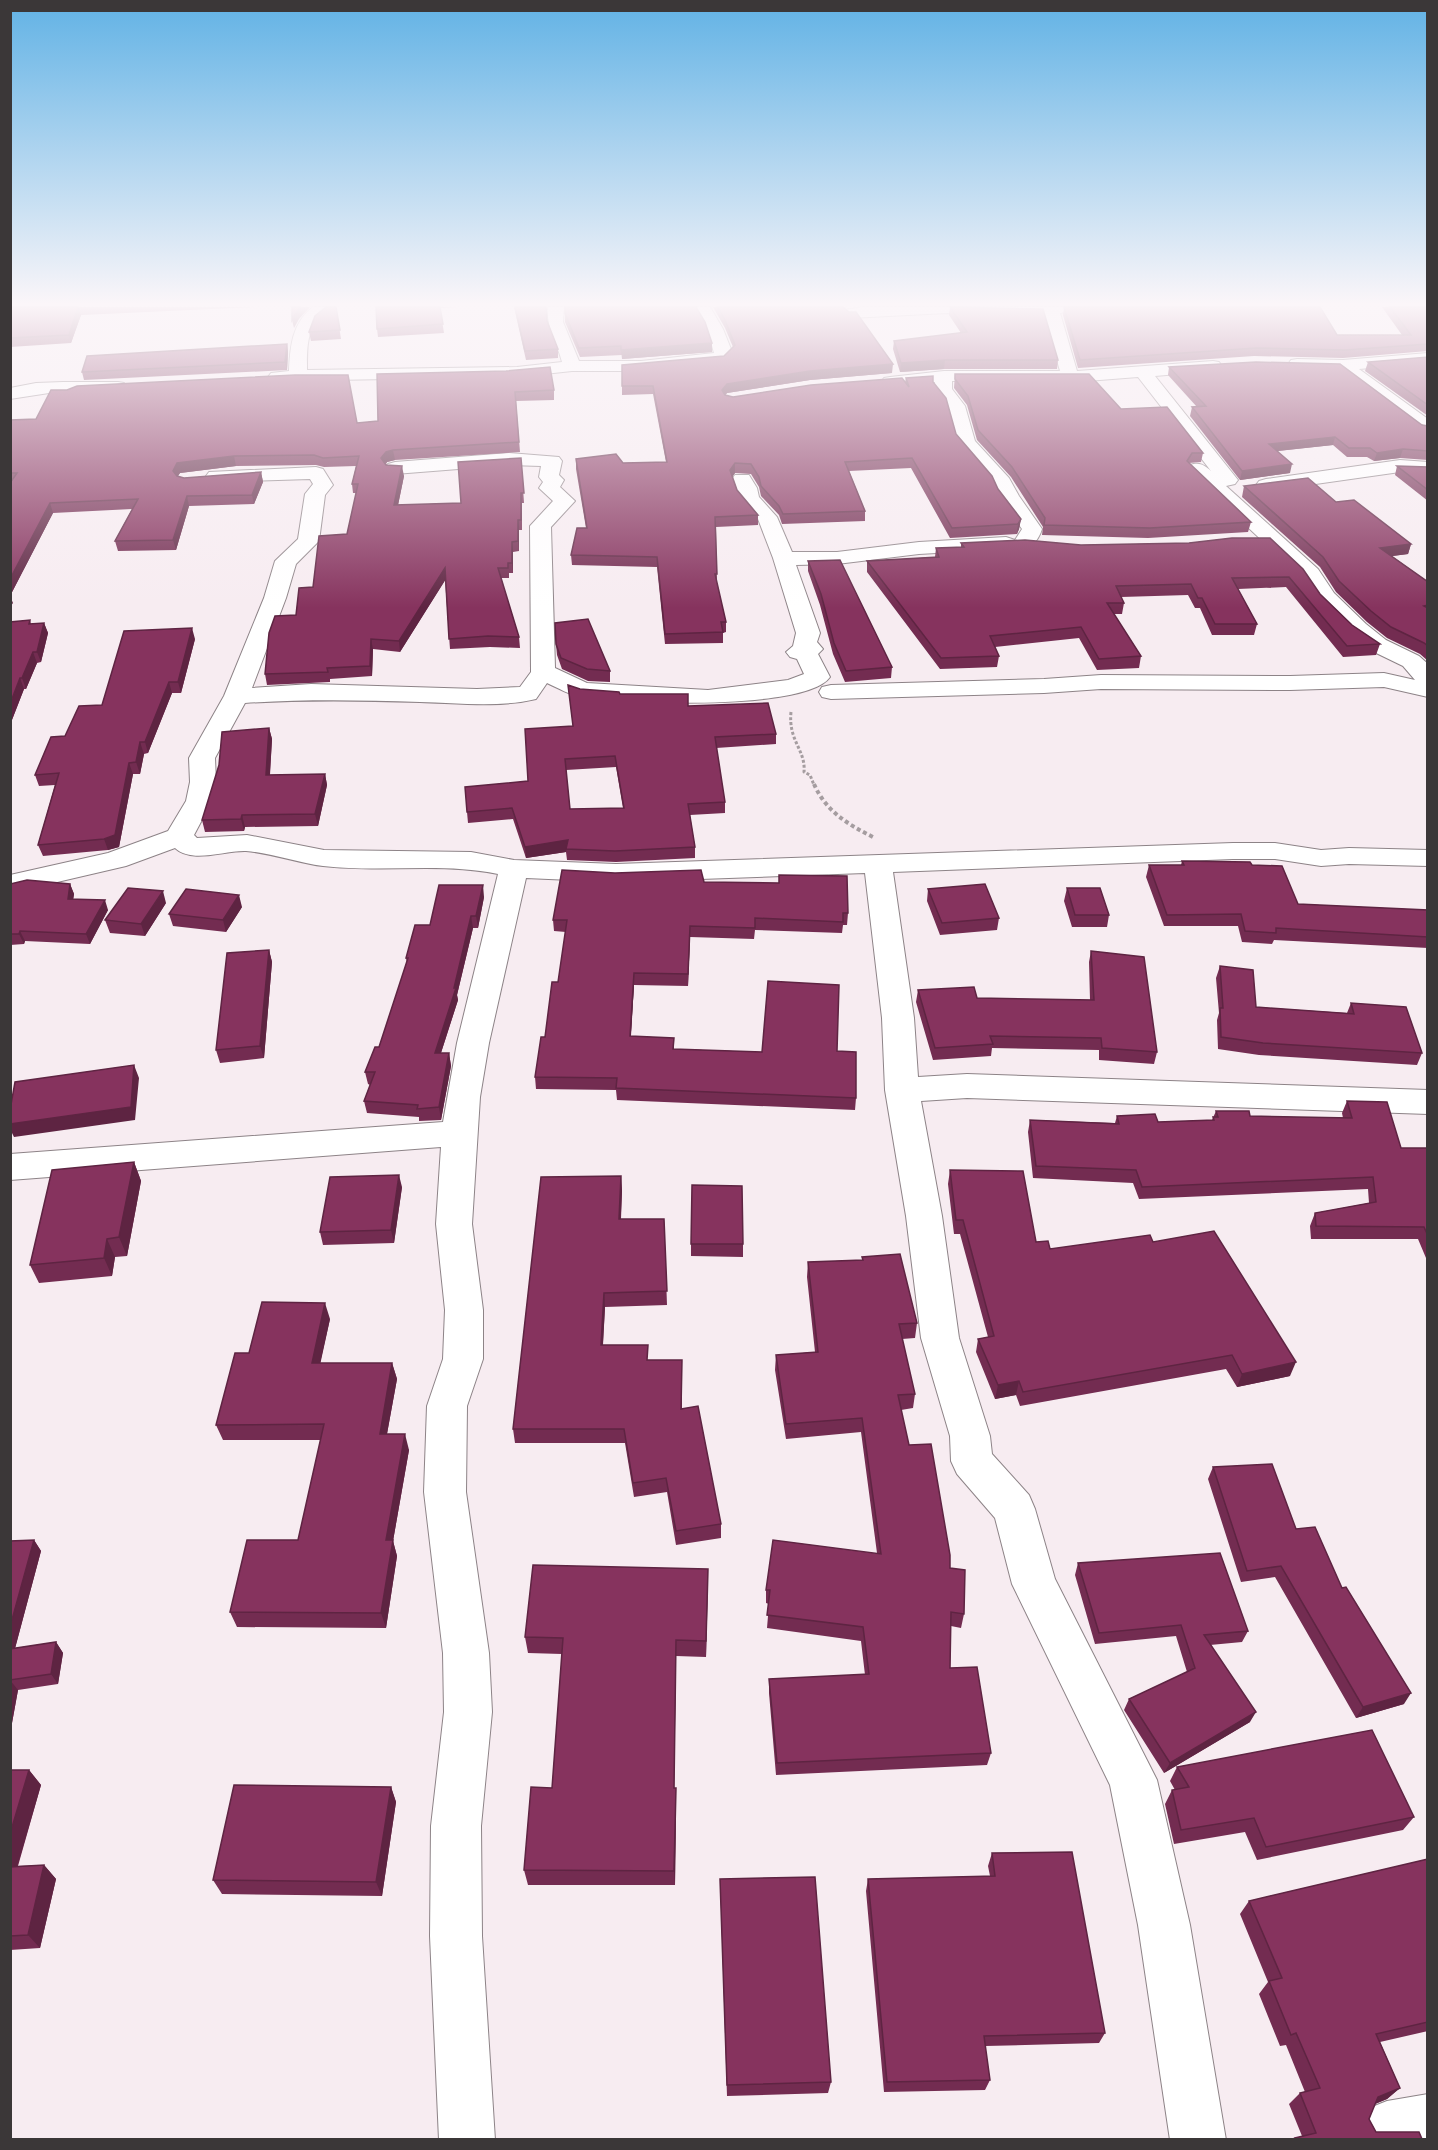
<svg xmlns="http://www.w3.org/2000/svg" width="1438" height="2150" font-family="Jost,sans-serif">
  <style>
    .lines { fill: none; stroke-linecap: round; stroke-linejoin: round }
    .minor-casing { stroke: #8d8387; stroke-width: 2 }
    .path-far1 { stroke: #a59da0; stroke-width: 3; stroke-dasharray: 3 2; stroke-linecap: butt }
    .path { stroke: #a59da0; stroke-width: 4; stroke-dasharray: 4 3; stroke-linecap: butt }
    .minor { fill: #fff; fill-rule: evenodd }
    .wall { fill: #732c51; fill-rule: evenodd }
    .shaded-wall { fill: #5e2442 }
    .building { fill: #86335e; stroke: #5e2442; stroke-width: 1.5; fill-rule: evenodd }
  </style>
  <rect width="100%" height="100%" fill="#f7ecf1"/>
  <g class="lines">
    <defs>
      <path id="minor" d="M313 307H335C330 312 324 314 319 319 306 331 307 353 307 370L517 367 562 362C557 342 546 328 548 307H564L563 322 579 361H641L714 353 709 335 694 307H710L723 329 733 354 724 362 718 363 641 371H572L517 377 271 381 268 377 271 373 289 371C290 347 292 323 313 307Z
        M864 307H1079L1077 310 1060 313 1077 371 1213 361 1219 362 1222 366 1219 370 1213 371 1155 376 1238 480 1235 484 1226 486 1318 569 1334 593 1366 624 1386 640 1419 656 1428 664V697L1384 687 1290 690 1101 689 1044 693 831 699 822 697 819 692 822 687 831 685 1044 679 1101 675 1290 676 1384 673 1415 680 1403 666 1370 650 1350 634 1318 603 1302 578 1190 473 1187 469 1190 465C1200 462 1204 465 1211 471L1138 377 1087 381H952V389L965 406 975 441 1009 478 1019 496 1042 529C1038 542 1029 552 1015 545L1006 549 919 554 837 564 796 565 820 633 817 642 823 649 818 654 830 677C807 711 622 704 581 697 570 695 558 688 547 683L536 699C499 708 457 703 420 702 361 700 304 699 245 703L215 758 216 782 212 801 194 835 197 838 247 835 324 850 471 852 514 860 616 864 1233 843H1275L1321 850 1349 848 1428 850V866L1349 864 1321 866 1275 859H1233L893 872 914 1018 918 1077 967 1074 1428 1090V1114L967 1098 921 1101 942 1216 959 1338 990 1436 992 1454 1029 1495 1035 1509 1055 1579 1157 1780 1190 1925 1226 2140H1170L1138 1925 1110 1785 1012 1584 995 1518 957 1474 951 1461 950 1436 921 1338 906 1216 885 1090 882 1018 865 873 616 882 526 878 489 1043 480 1097 472 1224 483 1310V1359L467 1406 466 1492 489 1653 492 1712 481 1826 482 1936 495 2140H439L430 1936 431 1826 444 1712 443 1653 424 1492 427 1406 443 1359 445 1310 436 1224 441 1147 10 1180V1154L443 1122 457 1043 498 874C441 862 382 873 323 866 298 863 272 853 246 851 225 850 192 864 175 848L126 866 10 893V875L108 853 168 831 186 801 190 782 189 758 224 696 264 598 275 561 298 539 305 494 313 484 310 479 216 482 209 480 206 476 209 472 316 467 323 469 333 485 325 495 319 541 296 564 286 598 252 688 311 684 477 689 520 687 531 672 530 526 553 501 539 488 543 482 539 477 541 466 509 465 395 474 388 472 385 468 388 464 395 462 509 453 559 457 562 461 559 475 564 480 560 487 575 501 551 527 555 668 587 683 708 690 788 680 804 674 797 659 790 657 786 652 793 646 796 633 773 558 758 519 739 499 732 479 735 475H749L757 488 759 497 777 517 792 552H837L919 542 1006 537 1015 540 1022 529 999 497 993 484 957 442 947 406 934 389 935 382 890 387 884 386 881 382 884 378 890 377 944 371H1060L1044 315 947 313 850 318 842 313 844 310Z
        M1428 353V363L1359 369 1428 419V433L1421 432 1339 370 1297 369 1291 368 1288 364 1291 360 1297 359 1343 360Z
        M63 382H118L124 383 127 387 124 391 118 392 49 393 10 399V388L36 383Z
        M1400 460 1428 462V474L1400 472 1266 491 1259 489 1256 485 1259 481 1266 479Z
        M1428 2094V2140H1363L1359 2129 1367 2109 1387 2101Z"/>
    </defs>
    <use href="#minor" class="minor-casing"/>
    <path class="path-far1" d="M791 712C788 741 806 750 804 772L810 775 814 785"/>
    <path class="path" d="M814 784C826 812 849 825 875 838"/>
    <use href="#minor" class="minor"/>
  </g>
  <path class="wall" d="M10 307H256L81 315 71 343 10 347Z
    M336 307 341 339 311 341 309 332Z
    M376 307H458L440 308 444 333 378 337 377 329Z
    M514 307H546L547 321 558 349V358L526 360Z
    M713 307H846L844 308 892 373 810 380 727 393 725 395 733 397 905 382 906 378 933 382 956 434 1021 519 1019 529 1017 534 950 538 911 468 849 471 865 511V521L782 524 779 515 761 496 759 487 751 474 735 473 732 477 737 490 758 515V525L716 527 717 583 726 622V632L723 633V643L665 644 657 567 572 565 571 555 586 528 576 469V459L623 463 666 462 653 394 622 395V365L724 356 733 347 725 328Z
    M950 307 1058 360 1057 369H944L900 372 893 349 894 341 961 333 949 315Z
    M1064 307 1337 335H1402L1382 307H1428V351L1343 358 1254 356 1078 368 1063 315Z
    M565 313 712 352 622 359V355L580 357 565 322Z
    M287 344 288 352 287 370 84 380 82 372Z
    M1428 357V416L1365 371 1368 362Z
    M1169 367 1428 426V460L1400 458 1374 461 1367 457H1347L1333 445 1278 451 1290 473 1240 480 1190 416 1192 407H1197L1168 375Z
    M377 374 554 390V400L516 401 520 452 395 460 387 462 386 464 404 476 398 505 461 503 521 458 524 503H522V530H519V551L513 552V573H509V578H501L519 637 520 648 490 647 450 649 445 580 400 652 373 649 372 676 330 679V682L267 685 265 674 296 615 347 534 356 493H353L352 484 356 466 324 467 316 465 236 466 180 473 178 476 184 478 261 472 263 482 254 504 189 506 176 550 118 551 115 541 132 509 53 513 10 596V420L357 423 378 421Z
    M955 374 1121 409 1203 453 1201 462 1189 463 1251 522 1248 532 1148 538 1042 535 1043 527 1011 477 977 440 967 405 954 388Z
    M1397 466 1428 467V501L1395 475Z
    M1244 486 1336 502 1411 544 1408 554 1392 556 1428 582V661L1420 654 1387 638 1367 622 1336 592 1320 567 1242 497Z
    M1232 538 1320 594 1352 625 1380 644 1376 655 1343 657 1286 587 1238 589 1257 624 1254 635H1212L1200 608H1195L1188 595 1121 597 1124 603 1122 614H1114L1141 656 1139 668 1097 670 1079 638 995 647 999 656 997 667 940 669 867 572V561L935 557 936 548H961V543L1081 545 1189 543Z
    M808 561 892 667 891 678 845 682 833 654 820 605 808 571Z
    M30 620 31 624 44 623 48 633 41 662 37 663 26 689H24L10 725Z
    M195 639 181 693H172L148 753 144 754 140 774H133L119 847 108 850 43 856 38 845 55 785 39 786 35 775 65 736 102 705Z
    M556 644 610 671V682L588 681 562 669 557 655Z
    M568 685 580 689 688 706 776 734V744L716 748 725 802V813L690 815 695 847V858L616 862 567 860 566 852 526 858 513 819 468 823 467 812 528 781 573 726ZM616 767 623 808 570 809 566 770Z
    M269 728 272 739 270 775 325 774 327 785 318 826 245 827 244 831 205 832 202 820Z
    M1182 861 1252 865 1298 904 1428 910V948L1274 940 1272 944 1242 942 1238 926H1164L1146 877 1149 865H1181Z
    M704 882 848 913 847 925H843L842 933 755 930 754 939 690 937 688 986 634 985 631 1036 674 1038V1049L762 1052 837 1051 856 1098 855 1110 617 1100 616 1090 536 1089 535 1077 558 982 566 932 554 931 553 920Z
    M10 884H70L74 894 73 899 108 910 90 944 25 941 24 944 10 945Z
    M1067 888 1109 915 1107 927H1072L1064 901Z
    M928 889 999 918 997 930 940 935 927 901Z
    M484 897 478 928H473L457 995 458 1000 441 1053H449L451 1066 441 1120 419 1121V1117L367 1113 364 1101 370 1085 368 1084 365 1072 379 1047 407 963 406 958 430 925Z
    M166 903 145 936 110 933 105 920Z
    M242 907 226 932 173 926 169 914Z
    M269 950 272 962 264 1058 220 1063 216 1050Z
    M1091 951 1157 1052 1154 1064 1099 1060V1050L992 1048 991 1056 933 1060 916 1002 918 990 977 998 1090 1000 1089 962Z
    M1220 966 1256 1007 1347 1013 1351 1003 1422 1053 1417 1065 1259 1055 1218 1049 1217 1020 1219 1013 1216 978Z
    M1347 1101 1401 1148H1428V1258H1426L1418 1239H1311L1310 1226 1315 1213 1369 1203 1368 1189 1139 1199 1133 1183 1033 1178 1028 1132 1030 1120 1115 1123 1117 1116 1158 1122 1212 1120 1216 1111 1250 1116 1343 1118 1342 1113Z
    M134 1162 141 1181 127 1256 115 1257 112 1276 39 1283 30 1265Z
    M950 1170 1036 1242 1050 1249 1153 1242 1290 1376 1237 1387 1226 1369 1020 1406 1016 1395 995 1399 976 1352 978 1339 988 1337 960 1234H954L948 1184Z
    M621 1176 622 1191 621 1219H664L667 1305 605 1307 603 1345 648 1360 682 1374V1409L721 1524V1538L676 1545 667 1492 634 1497 625 1443H515L513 1429Z
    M402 1187 394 1243 323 1245 320 1232Z
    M691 1244H743V1257L691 1256Z
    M862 1257 917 1323 915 1338 902 1339 915 1394 913 1408 901 1410 909 1445 964 1614 961 1628 951 1626 950 1668 991 1753 987 1765 776 1775 769 1693V1679L865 1675 861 1641 767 1628 769 1604 766 1603V1590L877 1553 861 1432 786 1439 775 1370 776 1355 815 1352 807 1277 808 1262 862 1260Z
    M330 1319 320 1363H392L397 1379 387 1434 409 1450 393 1541 397 1556 386 1628 237 1627 230 1612 298 1540 321 1440H223L216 1425 249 1353Z
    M1213 1467 1296 1529 1342 1588 1404 1704 1356 1718 1275 1577 1241 1582 1208 1479Z
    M34 1540 41 1551 15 1648 56 1642 63 1653 58 1684 18 1690 10 1734V1541Z
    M1078 1563 1248 1631 1242 1642 1210 1645 1250 1722 1164 1773 1124 1710 1129 1699 1187 1672 1176 1636 1095 1644 1075 1575Z
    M708 1569 706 1657 676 1656 674 1788 676 1803 675 1885H528L524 1870 552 1788 562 1654 528 1653 525 1637Z
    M1177 1767 1414 1817 1403 1830 1257 1860 1245 1832 1174 1844 1165 1804 1172 1790H1175L1170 1781Z
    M10 1770H29L41 1785 18 1866 44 1865 56 1879 40 1948 10 1950Z
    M391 1787 396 1802 382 1896 222 1894 213 1880Z
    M992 1853 1105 2033 1099 2043 985 2046 990 2080 985 2090 884 2092 866 1891 868 1879 990 1876 988 1866Z
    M1428 1859V2031L1380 2042 1400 2088 1387 2099 1375 2104 1369 2119 1376 2132 1422 2139H1293L1295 2138 1302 2136 1289 2104 1300 2093 1305 2092 1286 2045 1280 2046 1259 1994 1268 1982 1240 1914 1249 1901Z
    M720 1879 831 2082 828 2093 727 2096Z"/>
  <path class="shaded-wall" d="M78 307 81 315 71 343 69 335Z
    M300 307H310L299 319 294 328 292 320 297 311Z
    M712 343V352L622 359 621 350Z
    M287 344 288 352 287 370 285 362Z
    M945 360 944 369 900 372 901 363Z
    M893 364 892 373 810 380 727 393 722 399V390L727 384 810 371Z
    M1335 437 1333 445 1267 452 1269 444Z
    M1403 449 1400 458 1374 461 1377 453Z
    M393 450 395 460 387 462 383 468 381 458 386 452Z
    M234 456 236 466 180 473 175 480 173 471 177 463Z
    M735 463V473L730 480V470Z
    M1292 464 1290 473 1240 480 1242 471Z
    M402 466 404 476 396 515 394 505Z
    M261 472 263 482 254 504 252 495Z
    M187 496 189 506 176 550 173 540Z
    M50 503 53 513 10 596V579Z
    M1021 519 1019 529 1017 534 1018 524Z
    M518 520 519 530V551L518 541Z
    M512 542 513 552V573L512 563Z
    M1411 544 1408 554 1377 558 1380 548Z
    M445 568 446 579 400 652 399 641Z
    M10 596 13 603 10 607Z
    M44 623 48 633 41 662 37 652Z
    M192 628 195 639 181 693 178 682Z
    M371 639 373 649 372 676 370 666Z
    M33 652 37 663 26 689 22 678Z
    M20 678 24 689 10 725V704Z
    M169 682 172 693 148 753 145 742Z
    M269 728 272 739 269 787 266 775Z
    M140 742 144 754 140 774 136 762Z
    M129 763 133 774 119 847 108 850 104 839Z
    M325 774 327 785 318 826 315 814Z
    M242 815 245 827 244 831 241 819Z
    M568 840 566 852 526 858 525 847Z
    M70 884 74 894 72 909 68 899Z
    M483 885 484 897 478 928 476 916Z
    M163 891 166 903 145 936 141 924Z
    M239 895 242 907 226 932 223 920Z
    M105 900 108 910 90 944 86 934Z
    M471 916 473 928 457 995 458 1000 437 1065 435 1053 454 988Z
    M690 926V937L688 986V974Z
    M20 931 25 941 24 944 19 934Z
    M269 950 272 962 264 1058 260 1046Z
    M634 973V985L630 1048V1036Z
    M449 1053 451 1066 441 1120 439 1107Z
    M134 1065 139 1078 135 1120 14 1137 10 1129V1124Z
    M134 1162 141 1181 127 1256 119 1237Z
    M399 1175 402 1187 394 1243 391 1230Z
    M621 1176 622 1191 620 1234 619 1219Z
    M107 1239 115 1257 112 1276 104 1258Z
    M604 1293 605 1307 602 1359 601 1345Z
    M325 1303 330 1319 317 1379 312 1363Z
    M1296 1362 1290 1376 1237 1387 1242 1374Z
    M392 1363 397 1379 384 1450 380 1434Z
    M1019 1381 1016 1395 995 1399 998 1385Z
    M405 1434 409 1450 393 1541 397 1556 386 1628 381 1613 386 1540Z
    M34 1540 41 1551 12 1660 10 1658V1627Z
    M708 1569V1586L706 1657V1641Z
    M676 1640V1656L674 1803V1788Z
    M56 1642 63 1653 58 1684 51 1674Z
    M10 1680 18 1690 10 1734Z
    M1411 1693 1404 1704 1356 1718 1363 1707Z
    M1256 1712 1250 1722 1164 1773 1170 1763Z
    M29 1770 41 1785 13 1881 10 1878V1834Z
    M391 1787 396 1802 382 1896 376 1882Z
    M676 1788V1803L675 1885 674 1871Z
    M44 1865 56 1879 40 1948 28 1935Z
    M1400 2088 1387 2099 1365 2108 1378 2097Z"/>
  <path class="building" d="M10 307H78L69 335 10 338Z
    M292 307H300L297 311 292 320Z
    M326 307H336L340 330 309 332 315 316Z
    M376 307H440L443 324 377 329Z
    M515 307H546L547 321 558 349 525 351Z
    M565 307H696L705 322 712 343 621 350V346L579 348 565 313Z
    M718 307H843L849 312H856L893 364 810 371 727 384 722 390 725 395 733 397 811 385 902 378 909 387 906 378 933 376V382L946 398 956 434 992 476 998 489 1021 519 1018 524 952 528 912 458 845 462 865 511 783 514 779 506 761 486 759 477 751 464 735 463 730 470 737 490 758 515 715 517 717 574H715L726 622H721L723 632 665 634 657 557 571 555 577 528H587L576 459 616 454 623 463 667 462 653 386H622V365L724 356 735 345 725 320Z
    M950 307 1043 309 1058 360H945L901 363 894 341 967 332Z
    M1064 307H1320L1337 335H1411L1390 307H1428V344L1345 350 1256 348 1080 360Z
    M287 344 285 362 82 372 87 356Z
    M1428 357V405L1368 362Z
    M1256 362 1340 364 1422 425 1428 426V451L1403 449 1377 453 1370 448H1349L1335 437 1269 444 1292 464 1242 471 1192 407 1206 406 1169 367Z
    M550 367 554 390 515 392 519 442 393 450 386 452 381 458 386 465 402 466 394 505 461 503 458 462 521 458 524 493H521V520H518V541L512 542V563H508V568H498L519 637 488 636 449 639 445 568 399 641 371 639 370 666 327 668 328 672 265 674 269 633 275 616 296 615 299 588 313 587 319 536 347 534 358 484H352L359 456 323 458 314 455 234 456 177 463 173 471 177 476 184 478 261 472 252 495 187 496 173 540 115 541 138 499 50 503 10 579V483L17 473H10V420L36 419 51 390H67L77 386 295 375H348L357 423 378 421 377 374 506 371Z
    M955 374H1089L1121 409 1167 407 1203 453H1192L1187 461 1251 522 1150 528 1044 525 1045 518 1012 467 978 430 968 396 955 379Z
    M1397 466 1428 467V490Z
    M1308 478 1336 502 1354 500 1411 544 1380 548 1428 582V605L1424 606 1428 608V646L1424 643 1391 627 1371 611 1339 581 1323 557 1244 486Z
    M1232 538H1270L1303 569 1320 594 1352 625 1380 644 1347 646 1289 577 1232 578 1257 624H1215L1202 598H1198L1191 584 1116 586 1124 603H1107L1141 656 1099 659 1081 627 990 636 999 656 941 658 867 561 939 557 936 548 964 547 961 543 1025 540 1081 545 1189 543Z
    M840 560 892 667 846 671 834 643 821 594 808 561Z
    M588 619 610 671 587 669 561 658 556 644 555 623Z
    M30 620 29 624 44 623 37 652H33L22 678H20L10 704V622Z
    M192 628 178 682H169L145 742H140L136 762 129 763 115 835 104 839 38 845 59 773 35 775 51 737 65 736 79 706 102 705 124 631Z
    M568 685 580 689 619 692 620 694H688V706L768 703 776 734 715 737 725 802 688 804 695 847 615 851 566 849 568 840 525 847 512 808 467 812 465 787 528 781 525 729 573 726ZM615 756 624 808 570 809 565 759Z
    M269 728 266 775 325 774 315 814 242 815 241 819 202 820 219 765 222 732Z
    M1182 861 1250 862 1252 865 1282 866 1298 904 1428 910V937L1276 928V933L1245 931 1241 914 1167 915 1149 865H1184Z
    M562 870 615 873 701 870 704 882 779 883V875L847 876 848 913H843V922L755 918V928L690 926 688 974 634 973 630 1036 674 1038 673 1049 762 1052 768 981 839 985 837 1051 856 1052V1098L616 1088 617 1078 535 1077 541 1037H545L552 982H558L567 920H553Z
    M27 880 70 884 68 899 105 900 86 934 20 931 19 934H10V884Z
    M985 884 999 918 942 923 928 889Z
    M439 885H483L476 916H471L454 988H456L435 1053H449L439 1107 417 1109 418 1105 364 1101 375 1072H365L375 1047H379L408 958H406L415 925H430Z
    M128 888 163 891 141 924 105 920Z
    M1067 888H1100L1109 915H1075Z
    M186 889 239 895 223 920 169 914Z
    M269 950 260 1046 216 1050 227 953Z
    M1091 951 1144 957 1157 1052 1102 1048 1101 1038 990 1036 993 1044 935 1048 918 990 974 987 977 998 1094 1000Z
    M1220 966 1253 970 1256 1007 1354 1014 1351 1003 1406 1007 1422 1053 1263 1043 1221 1037 1220 1008H1223Z
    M134 1065 131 1107 10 1124V1110L15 1082Z
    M1347 1101 1387 1102 1401 1148H1428V1236L1424 1227 1316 1226 1315 1213 1376 1202 1373 1177 1142 1187 1136 1170 1036 1166 1030 1120 1119 1124 1117 1116 1155 1114 1158 1122 1214 1120 1213 1117H1218L1216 1111H1249L1250 1116 1352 1118Z
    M134 1162 119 1237 107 1239 104 1258 30 1265 52 1170Z
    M950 1170 1023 1171 1036 1242 1048 1241 1050 1249 1150 1235 1153 1242 1214 1231 1296 1362 1242 1374 1232 1355 1023 1392 1019 1381 998 1385 978 1339 994 1336 963 1220H956Z
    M399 1175 391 1230 320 1232 330 1177Z
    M621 1176 619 1219H664L667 1291 604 1293 601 1345H648L647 1360H682L681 1409 698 1406 721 1524 676 1531 666 1478 633 1483 624 1429H513L541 1177Z
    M692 1185 742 1186 743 1244H691Z
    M900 1254 917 1323 899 1324 915 1394 898 1395 909 1445 931 1444 950 1555V1568L965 1570 964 1614 951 1612 950 1668 977 1667 991 1753 777 1763 769 1679 869 1674 863 1627 767 1615 770 1590H766L773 1540 881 1554 862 1418 786 1424 776 1355 818 1352 808 1262 863 1260 862 1257Z
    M262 1302 325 1303 312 1363H392L380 1434H405L386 1540H393L381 1613 230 1612 247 1540H298L324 1424 216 1425 235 1353H249Z
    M1272 1464 1296 1529 1315 1527 1342 1588 1346 1587 1411 1693 1363 1707 1281 1566 1247 1571 1213 1467Z
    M34 1540 10 1627V1541Z
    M1220 1553 1248 1631 1204 1635 1256 1712 1170 1763 1129 1699 1195 1668 1181 1625 1099 1633 1078 1563Z
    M533 1565 708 1569 706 1641 676 1640 674 1788H676L674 1871 524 1870 531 1787 552 1788 563 1638 525 1637Z
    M56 1642 51 1674 10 1680V1649Z
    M1372 1730 1414 1817 1266 1847 1254 1818 1181 1830 1172 1790 1189 1787 1177 1767Z
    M10 1770H29L10 1834Z
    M234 1785 391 1787 376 1882 213 1880Z
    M1072 1852 1105 2033 984 2036 990 2080 887 2082 868 1879 995 1876 992 1853Z
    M1428 1859V2022L1376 2034 1400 2088 1378 2097 1369 2119 1376 2132H1419L1422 2139H1296L1295 2138 1316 2133 1300 2093 1320 2088 1296 2033 1291 2035 1269 1981 1282 1978 1249 1901Z
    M44 1865 28 1935 10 1936V1867Z
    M815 1877 831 2082 727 2085 720 1879Z"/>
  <linearGradient id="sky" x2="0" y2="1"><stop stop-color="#61b2e5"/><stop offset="0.5" stop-color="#fbf6f9"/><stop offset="1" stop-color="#fbf6f9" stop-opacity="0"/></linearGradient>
  <rect width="1438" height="608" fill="url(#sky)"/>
  <rect width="1438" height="2150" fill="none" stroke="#3b3738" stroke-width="24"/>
</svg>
